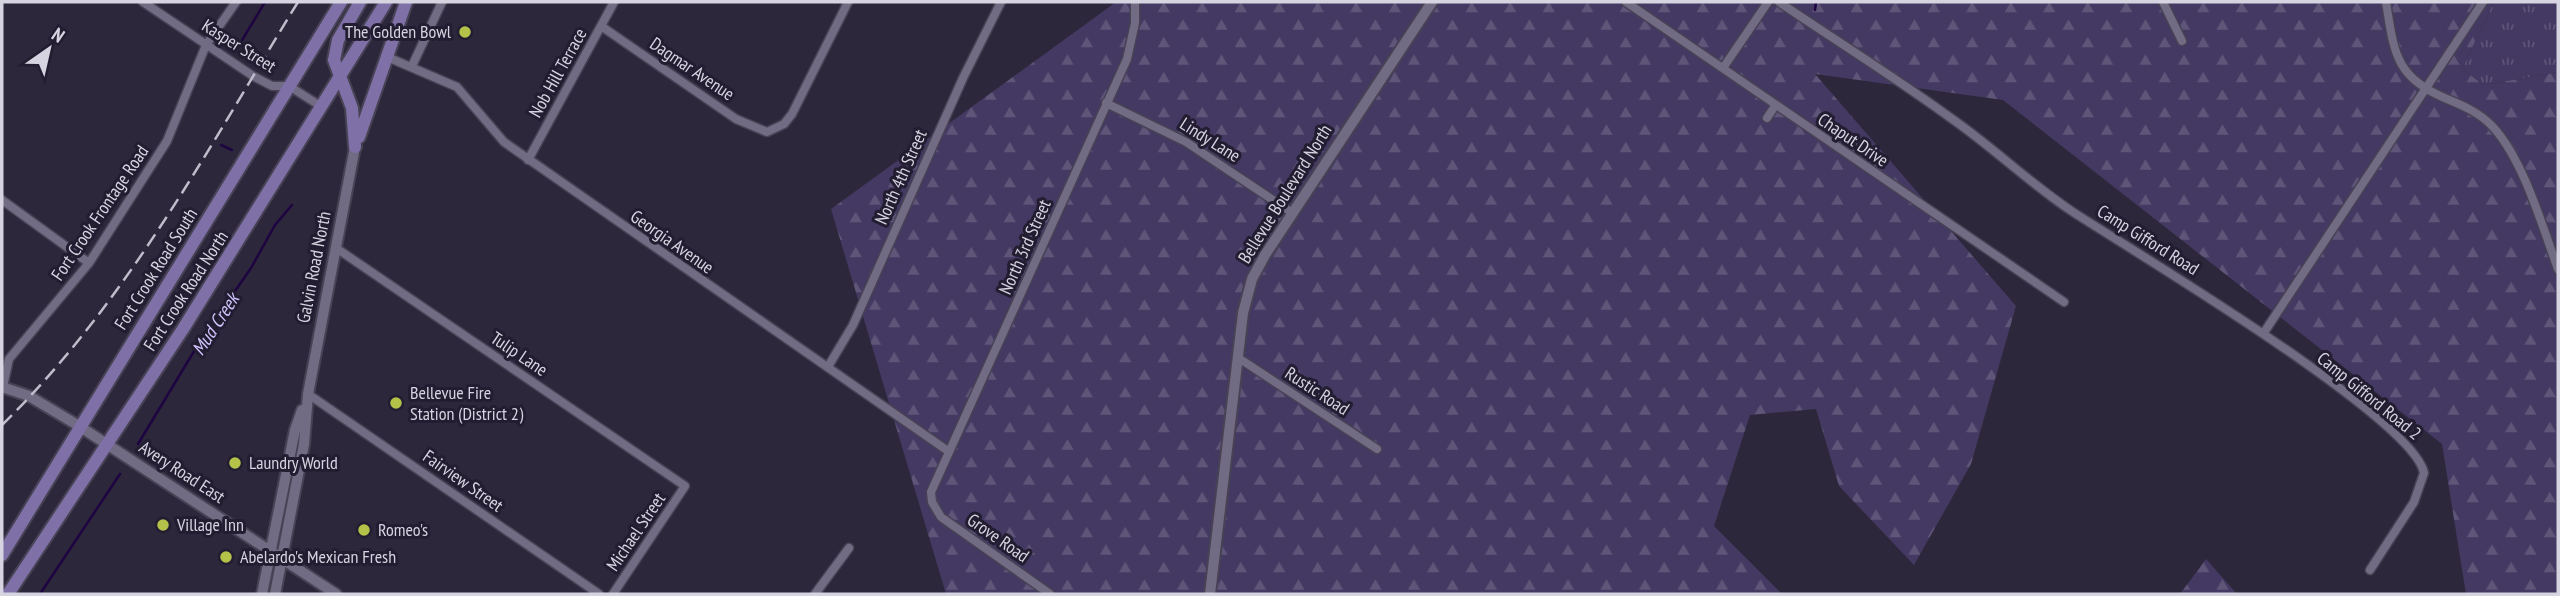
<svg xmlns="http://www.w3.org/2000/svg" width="2560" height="596" font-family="'PT Sans Narrow',sans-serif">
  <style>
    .grass { fill: url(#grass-tufts) }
    .forest { fill: url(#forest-firs) }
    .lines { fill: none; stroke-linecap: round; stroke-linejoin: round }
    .stream { stroke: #1e0541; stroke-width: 2.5 }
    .street-casing { stroke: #474254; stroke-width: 11 }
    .secondary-casing { stroke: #474254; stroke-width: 14 }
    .primary-casing { stroke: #474254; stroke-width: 16 }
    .street { stroke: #716c83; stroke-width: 8 }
    .secondary { stroke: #716c83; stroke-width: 10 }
    .primary { stroke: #7f71a8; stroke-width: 12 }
    .rail { stroke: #c0bdcb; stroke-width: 2.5; stroke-dasharray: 14 7; stroke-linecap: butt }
    .poi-dot { fill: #b4c24a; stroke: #221d31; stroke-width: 2.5 }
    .labels { text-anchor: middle; stroke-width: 6; stroke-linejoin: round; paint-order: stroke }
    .poi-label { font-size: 18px; fill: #d7d4e1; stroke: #221d31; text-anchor: start }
    .street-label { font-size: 18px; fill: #d7d4e1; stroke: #221d31 }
    .water-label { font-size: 19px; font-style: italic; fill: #d2c5fe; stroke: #221d31 }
  </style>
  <defs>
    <pattern id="grass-tufts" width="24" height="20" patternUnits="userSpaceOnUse" patternTransform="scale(1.75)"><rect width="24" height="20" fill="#443962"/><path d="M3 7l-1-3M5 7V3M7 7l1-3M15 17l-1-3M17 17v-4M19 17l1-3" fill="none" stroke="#5e5578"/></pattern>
    <pattern id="forest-firs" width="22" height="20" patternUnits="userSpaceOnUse" patternTransform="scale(1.75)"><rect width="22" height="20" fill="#443962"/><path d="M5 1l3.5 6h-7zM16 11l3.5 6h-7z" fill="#5e5578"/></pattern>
  </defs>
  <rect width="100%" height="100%" fill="#2c273b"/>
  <path class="grass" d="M2494 2H2558V72L2484 85 2462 69Z"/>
  <path class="forest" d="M1116 2H2494L2462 69 2484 85 2558 72V594H2466L2442 444 2003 100 1815 74 2016 306 1971 464 1914 565 1839 486 1816 409 1750 415 1714 526 1782 594H946L831 209Z
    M2206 559 2237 594H2180Z"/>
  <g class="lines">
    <path class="stream" d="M1815 10 1816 2
      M241 42 265 2
      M221 145 232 150
      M138 444 199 343 251 268 275 225 292 205
      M40 594 120 474"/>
    <defs>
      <path id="street" d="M143 2 253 76 272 86H289L322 107
        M1626 2 2064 302
        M1779 2C1838 42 1898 79 1955 121 1996 150 2032 185 2073 212 2131 250 2414 418 2424 473L2414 502 2370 570
        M2163 2 2182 41
        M2386 2C2394 52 2395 78 2447 99 2464 106 2480 113 2493 127 2524 161 2542 226 2558 269
        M601 26 736 119 767 132 784 124 792 114 848 2
        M385 56 457 87 504 142 948 451
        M412 66 442 2
        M1723 68 1768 2
        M1106 103 1186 142 1291 212
        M1767 118 1775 106
        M528 160 614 2
        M2 200 89 263
        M336 248 685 486 613 594
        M2263 334 2483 2
        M1240 359 1377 449
        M829 365 853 325 963 78 1001 2
        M3 387 9 359 89 263 167 141 206 45 236 2
        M308 394 599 594
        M815 594 849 548
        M1050 594 941 517 932 502 931 492 1127 59 1135 23V2"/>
      <path id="secondary" d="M2 387 29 396 79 426 336 594
        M262 594 295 430 302 410
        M275 594 304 444 308 394 355 147
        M1210 594 1243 313 1252 279 1265 255 1432 2"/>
      <path id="primary" d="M359 137 406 2
        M355 147 352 108 334 60 338 40 360 2
        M2 555 341 2
        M8 594 183 329 386 2"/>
    </defs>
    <use href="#street" class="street-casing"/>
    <use href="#secondary" class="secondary-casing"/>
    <use href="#primary" class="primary-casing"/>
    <use href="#street" class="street"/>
    <use href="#secondary" class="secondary"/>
    <use href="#primary" class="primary"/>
    <path class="rail" d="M2 425C126 304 208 148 298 2"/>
  </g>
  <g class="poi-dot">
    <circle cx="465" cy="32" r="7"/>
    <circle cx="396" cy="403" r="7"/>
    <circle cx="235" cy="463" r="7"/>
    <circle cx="163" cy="525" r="7"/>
    <circle cx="364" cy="530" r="7"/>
    <circle cx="226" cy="557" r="7"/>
  </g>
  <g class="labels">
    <g class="poi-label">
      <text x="451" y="38" text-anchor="end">The Golden Bowl</text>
      <text x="410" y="399">Bellevue Fire<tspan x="410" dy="21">Station (District 2)</tspan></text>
      <text x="249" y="469">Laundry World</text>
      <text x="177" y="531">Village Inn</text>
      <text x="378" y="536">Romeo's</text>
      <text x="240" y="563">Abelardo's Mexican Fresh</text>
    </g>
    <g class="street-label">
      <text transform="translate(239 46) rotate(32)" y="6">Kasper Street</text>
      <text transform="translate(692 69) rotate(34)" y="6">Dagmar Avenue</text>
      <text transform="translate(558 73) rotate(-61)" y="6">Nob Hill Terrace</text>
      <text transform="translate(1210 140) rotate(32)" y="6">Lindy Lane</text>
      <text transform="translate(1853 140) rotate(34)" y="6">Chaput Drive</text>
      <text transform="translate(901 177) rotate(-66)" y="6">North 4th Street</text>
      <text transform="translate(1285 194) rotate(-58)" y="6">Bellevue Boulevard North</text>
      <text transform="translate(100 213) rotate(-56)" y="6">Fort Crook Frontage Road</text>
      <text transform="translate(2148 240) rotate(32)" y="6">Camp Gifford Road</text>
      <text transform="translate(672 242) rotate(35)" y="6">Georgia Avenue</text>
      <text transform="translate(1025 247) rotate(-66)" y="6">North 3rd Street</text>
      <text transform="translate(314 267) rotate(-79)" y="6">Galvin Road North</text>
      <text transform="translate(156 269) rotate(-58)" y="6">Fort Crook Road South</text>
      <text transform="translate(186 291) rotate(-57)" y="6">Fort Crook Road North</text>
      <text transform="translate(519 354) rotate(34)" y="6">Tulip Lane</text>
      <text transform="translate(1317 391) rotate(33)" y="6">Rustic Road</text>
      <text transform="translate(2369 396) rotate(39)" y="6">Camp Gifford Road 2</text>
      <text transform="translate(182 472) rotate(33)" y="6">Avery Road East</text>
      <text transform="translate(463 481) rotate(35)" y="6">Fairview Street</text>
      <text transform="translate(636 532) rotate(-56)" y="6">Michael Street</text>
      <text transform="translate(998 538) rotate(35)" y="6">Grove Road</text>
    </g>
    <g class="water-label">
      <text transform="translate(215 324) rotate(-57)" y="7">Mud Creek</text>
    </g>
  </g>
  <rect width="2560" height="596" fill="none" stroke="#d7d4e1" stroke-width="7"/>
  <g transform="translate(49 49) rotate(34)" stroke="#221d31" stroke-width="5" paint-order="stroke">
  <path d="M0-5L12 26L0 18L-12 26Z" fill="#d7d4e1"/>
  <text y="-10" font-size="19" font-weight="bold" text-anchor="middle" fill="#d7d4e1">N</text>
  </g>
</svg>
